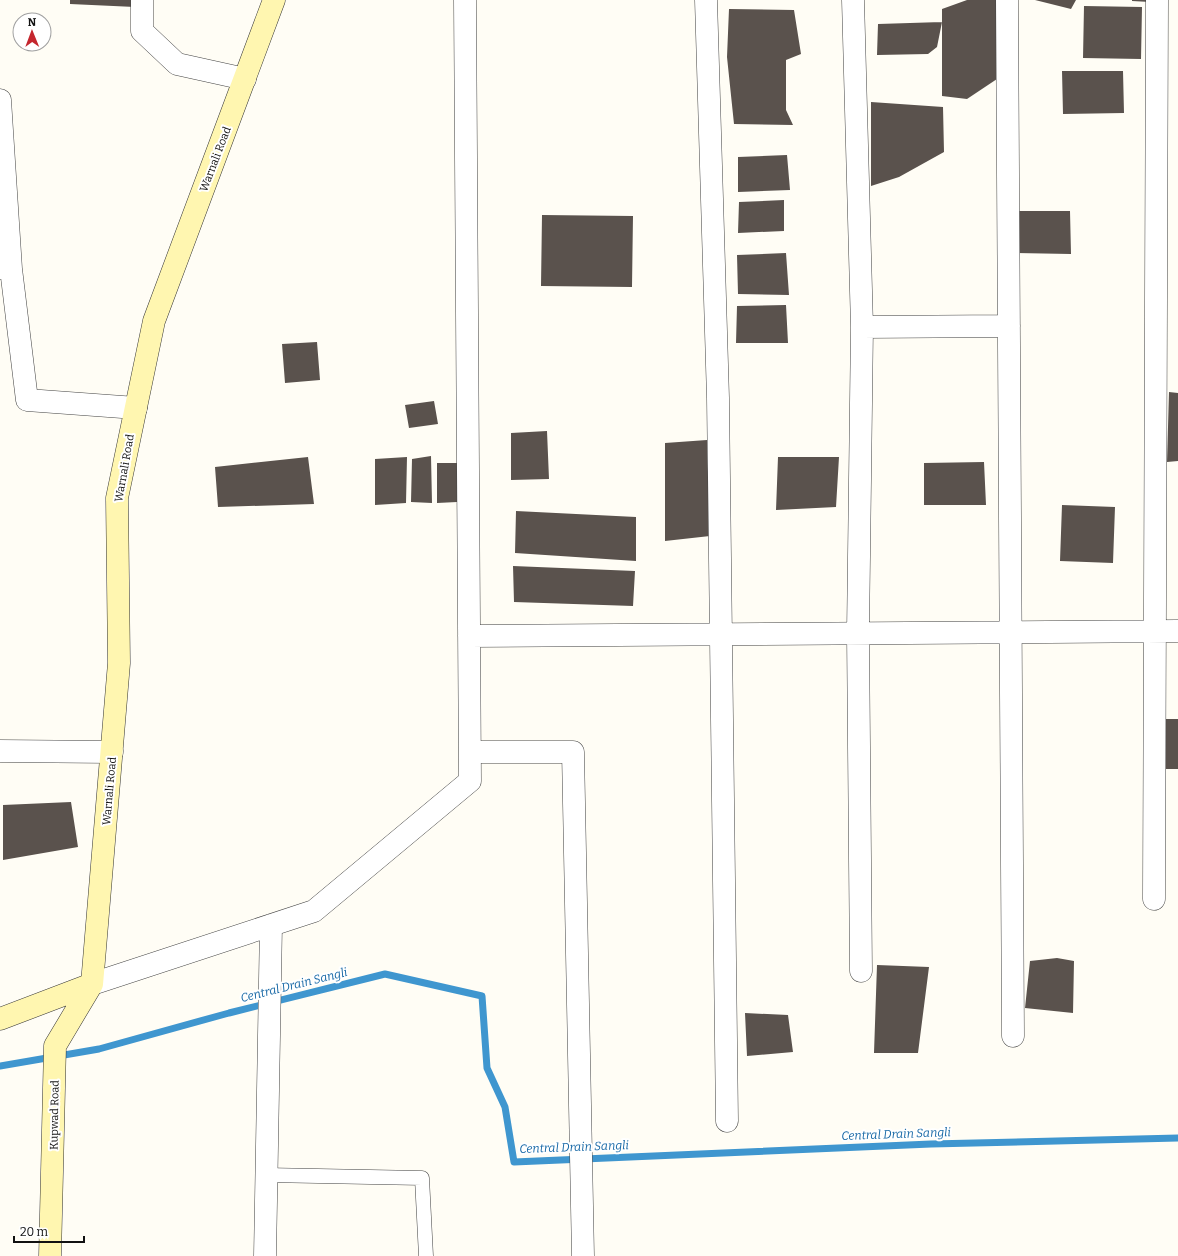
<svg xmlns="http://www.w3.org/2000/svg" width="1178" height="1256" font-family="Bitter,serif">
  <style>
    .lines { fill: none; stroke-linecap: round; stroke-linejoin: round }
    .stream { stroke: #3f96cf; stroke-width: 7 }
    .building { fill: #5a524d }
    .lane-casing { stroke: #444; stroke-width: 15 }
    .street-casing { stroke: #444; stroke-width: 23 }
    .secondary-casing { stroke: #333; stroke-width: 23 }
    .lane { stroke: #fff; stroke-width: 14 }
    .street { stroke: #fff; stroke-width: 22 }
    .secondary { stroke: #fff6b0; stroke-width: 22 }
    .labels { text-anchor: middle; stroke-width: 4; stroke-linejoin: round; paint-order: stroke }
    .street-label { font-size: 11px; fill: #111; stroke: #fff }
    .water-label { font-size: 12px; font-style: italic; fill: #1768a6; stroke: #fff }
  </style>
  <rect width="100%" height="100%" fill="#fffdf5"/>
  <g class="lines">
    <path class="stream" d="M0 1066 99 1049 229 1013 385 974 482 996 487 1068 505 1107 514 1162 931 1144 1178 1138"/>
  </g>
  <path class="building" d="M70 0H134L135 7 70 4Z
    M967 0H1000L1003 75 967 99 942 96V9Z
    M1035 0H1076L1071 9Z
    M1132 0H1150V2L1132 1Z
    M1084 6 1142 7 1141 59 1083 58Z
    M729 9 794 10 801 54 786 60V110L793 125 734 124 727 57Z
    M942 22 937 47 928 54 877 55 878 24Z
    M1062 71H1123L1124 113 1063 114Z
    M871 102 943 107 944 152 899 177 871 186Z
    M787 155 790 190 738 192V157Z
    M784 200V231L738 233 739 202Z
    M1015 211H1070L1071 254 1015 253Z
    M542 215 633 216 632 287 541 286Z
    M786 253 789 295 738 294 737 255Z
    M786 305 788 343H736L737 306Z
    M317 342 320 380 285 383 282 344Z
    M1169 392 1178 393V461L1167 462Z
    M434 401 438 424 409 428 405 405Z
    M547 431 549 479 511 480V433Z
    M707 440 710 536 665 541V443Z
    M431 456 432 503 411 502 412 459Z
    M308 457 314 504 218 507 215 467Z
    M407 457 406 503 375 505V459Z
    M778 457H839L836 507 776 510Z
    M984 462 986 505H924V463Z
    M437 463H457V502L437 503Z
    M1062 505 1115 507 1113 563 1060 561Z
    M516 511 636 517V561L515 553Z
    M513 566 635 571 633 606 514 602Z
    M1163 719H1178V769H1162Z
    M71 802 78 847 3 860V805Z
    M1057 958 1074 961 1073 1013 1025 1008 1030 961Z
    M877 965 929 967 918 1053H874Z
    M745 1013 788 1015 793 1052 747 1056Z"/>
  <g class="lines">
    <defs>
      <path id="lane" d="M266 1175 422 1178 426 1256"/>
      <path id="street" d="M142 0V31L177 64 245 79
        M706 0 718 398 727 1121
        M853 0 862 327 858 633 861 971
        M1007 0 1013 1036
        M0 100 11 269
        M0 268 11 269 27 400 136 408
        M862 327 1009 326
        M469 636 1178 631
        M0 751 112 752
        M470 752H573L583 1256
        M1154 899 1157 0
        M92 984 314 911 470 781 465 0
        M265 1256 271 925"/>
      <path id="secondary" d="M0 1019 92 984
        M50 1256 55 1046 92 984 119 663 117 498 154 321 274 0"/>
    </defs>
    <use href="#lane" class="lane-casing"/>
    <use href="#street" class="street-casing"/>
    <use href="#secondary" class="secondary-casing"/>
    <use href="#lane" class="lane"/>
    <use href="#street" class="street"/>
    <use href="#secondary" class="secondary"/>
  </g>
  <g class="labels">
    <g class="street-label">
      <text transform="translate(215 159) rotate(-69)" y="4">Warnali Road</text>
      <text transform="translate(124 468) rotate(-80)" y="4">Warnali Road</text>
      <text transform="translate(109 791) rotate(-85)" y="4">Warnali Road</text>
      <text transform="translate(54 1115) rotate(-89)" y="4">Kupwad Road</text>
    </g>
    <g class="water-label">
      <text transform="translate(294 985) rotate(-14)" y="4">Central Drain Sangli</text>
      <text transform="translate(896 1134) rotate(-2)" y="4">Central Drain Sangli</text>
      <text transform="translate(574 1147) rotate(-2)" y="4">Central Drain Sangli</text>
    </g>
  </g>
  <g transform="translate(32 32) rotate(359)"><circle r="19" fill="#ffffff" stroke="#a0a0a0"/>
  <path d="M0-3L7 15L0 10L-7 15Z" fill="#c4262e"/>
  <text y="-6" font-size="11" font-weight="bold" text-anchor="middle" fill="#111111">N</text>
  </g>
  <path d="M14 1236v6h70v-6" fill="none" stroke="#111111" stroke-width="2"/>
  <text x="20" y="1236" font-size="12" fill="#111111" stroke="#ffffff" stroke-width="3" paint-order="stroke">20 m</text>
</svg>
